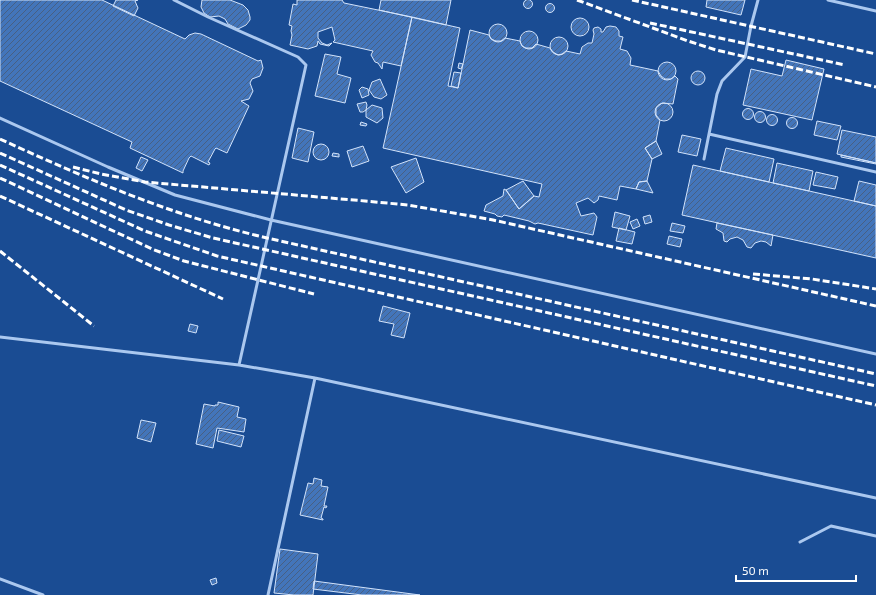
<svg xmlns="http://www.w3.org/2000/svg" width="876" height="595" font-family="'Exo 2',sans-serif">
  <style>
    .building { fill: url(#building-hatch); stroke: #d2e3fb }
    .lines { fill: none; stroke-linecap: round; stroke-linejoin: round }
    .lane { stroke: #abc8ef; stroke-width: 3 }
    .rail { stroke: #fff; stroke-width: 3; stroke-dasharray: 7 3; stroke-linecap: butt }
  </style>
  <defs>
    <pattern id="building-hatch" width="6" height="6" patternUnits="userSpaceOnUse"><rect width="6" height="6" fill="#4375ba"/><path d="M-1 1l2-2M0 6l6-6M5 7l2-2" fill="none" stroke="#486083"/></pattern>
  </defs>
  <rect width="100%" height="100%" fill="#1a4c93"/>
  <path class="building" d="M523.5 4a4.5 4.5 0 1 1 9 0a4.5 4.5 0 1 1-9 0Z
    M0 0H102L185 39 189 35 195 33 201 34 258 61 261 60 263 68 260 76 252 79 250 83 253 91 249 99 241 101 249 106 227 153 216 148 215 149 208 162 210 163 209 165 191 156 189 158 183 171V173L130 148 132 142 0 81Z
    M116 0H138L135 1 138 8 134 16 113 6Z
    M202 0H230L243 5 248 10 250 17V20L246 25 238 29 228 24 225 19 219 16 210 17 204 13 201 7Z
    M297 0H342L344 3 412 17 401 66 383 62 382 69 378 63 375 62 371 55 373 51 333 42 335 40 332 27 318 32V38L322 43 327 45 332 43 329 46 320 44 318 41 317 46 308 49 290 45 292 35 291 31 292 26 289 25 293 4 297 5Z
    M381 0H451L446 25 379 10Z
    M707 0H745L741 15 706 7Z
    M545.5 8a4.5 4.5 0 1 1 9 0a4.5 4.5 0 1 1-9 0Z
    M412 17 460 28 448 86 458 88 470 30 489 35 491 39 496 41H501L505 38 520 41 522 46 526 48H532L536 44 550 48 553 52 558 55 562 54 566 51 580 54 582 47 588 43H592L594 34 593 30 594 28 598 27 601 29V32H603L606 27 610 26 616 27 619 31V36L623 37 620 49 627 51 631 58 630 65 658 71 661 76 665 79H671L675 76 678 79 673 104 662 103 656 108V115L660 120 656 141 645 148 652 159 647 181 639 182 636 189 620 186 617 200 599 196 598 200 594 203 588 198 576 203 581 216 594 213 597 217 593 235 538 223 535 224 529 221 504 215 502 217 497 216 495 214 484 211 486 205 503 196 504 189 506 190 519 209 534 196 539 197 542 184 383 148Z
    M571 27a9 9 0 1 1 18 0a9 9 0 1 1-18 0Z
    M489 33a9 9 0 1 1 18 0a9 9 0 1 1-18 0Z
    M520 40a9 9 0 1 1 18 0a9 9 0 1 1-18 0Z
    M550 46a9 9 0 1 1 18 0a9 9 0 1 1-18 0Z
    M325 54 341 57 337 74 351 78 345 103 315 96Z
    M786 60 824 69 812 120 743 105 751 69 782 76Z
    M658 71a9 9 0 1 1 18 0a9 9 0 1 1-18 0Z
    M459 63 463 64 461 69 458 68Z
    M691 78a7 7 0 1 1 14 0a7 7 0 1 1-14 0Z
    M454 72 461 73 458 88 451 86Z
    M380 79 387 95 381 99 374 97 369 90 372 82Z
    M362 87 368 89 369 95 362 98 359 90Z
    M366 102 367 105 366 110 363 112H360L357 104Z
    M655 112a9 9 0 1 1 18 0a9 9 0 1 1-18 0Z
    M372 105 382 108 383 118 377 123 366 117V110Z
    M742.5 114a5.5 5.5 0 1 1 11 0a5.5 5.5 0 1 1-11 0Z
    M754.5 117a5.5 5.5 0 1 1 11 0a5.5 5.5 0 1 1-11 0Z
    M766.5 120a5.5 5.5 0 1 1 11 0a5.5 5.5 0 1 1-11 0Z
    M786.5 123a5.5 5.5 0 1 1 11 0a5.5 5.5 0 1 1-11 0Z
    M817 121 841 126 837 140 814 135Z
    M361 122 367 124 366 126 360 125Z
    M298 128 314 132 308 162 292 158Z
    M842 130 876 137V163L837 154Z
    M682 135 701 139 697 156 678 152Z
    M656 141 662 154 652 159 645 148Z
    M313 152a8 8 0 1 1 16 0a8 8 0 1 1-16 0Z
    M363 146 369 161 352 167 347 151Z
    M726 148 774 159 769 182 720 171Z
    M333 153 339 154V157L332 156Z
    M841 155 876 163V164L841 157Z
    M141 157 148 160 142 171 136 168Z
    M416 158 424 182 406 193 391 167Z
    M777 163 813 171 809 191 773 183Z
    M693 165 876 206V258L682 215Z
    M816 172 838 177 835 189 813 185Z
    M523 181 534 196 519 209 506 190Z
    M647 181 653 193 636 189 639 182Z
    M859 181 876 185V206L854 201Z
    M615 212 630 216 626 230 612 227Z
    M650 215 652 222 645 224 643 217Z
    M637 219 640 226 633 229 630 222Z
    M672 223 685 226 683 233 670 231Z
    M717 223 773 235 771 246 766 242 761 241 755 243 751 248 747 247 743 240 737 237 730 239 727 242 724 241 723 233 716 229Z
    M619 228 635 232 632 244 616 241Z
    M669 236 682 239 680 247 667 244Z
    M383 306 410 313 404 338 391 335 394 324 379 321Z
    M190 324 198 326 196 333 188 331Z
    M218 402 239 407 237 417 246 419 244 432 217 428 213 448 196 444 204 404 215 406V405H218Z
    M141 420 156 423 151 442 137 438Z
    M219 430 244 436 241 447 217 441Z
    M314 478 322 480 321 486 328 487 324 506H327L326 508 324 507 321 518 323 519V520L300 515 308 483 313 484Z
    M280 549 318 554 313 595H294L274 593Z
    M216 578 217 583 212 585 210 580Z
    M314 581 420 595H362L313 589Z"/>
  <g class="lines">
    <path class="lane" d="M174 0 208 17 298 57 306 65 239 365
      M828 0 876 11
      M0 118 108 167 175 195 271 220 876 354
      M709 134 876 172
      M704 159 717 94 722 81 745 57 751 26 758 0
      M0 337 239 365 315 378 876 498
      M800 542 831 526 876 536
      M0 579 43 595
      M268 595 315 378"/>
    <path class="rail" d="M577 0 688 41 716 50 876 87
      M632 0 876 54
      M650 23 845 65
      M0 139C87 179 173 216 267 238L876 374
      M0 153 126 210 169 225 213 238 876 386
      M0 165 145 231 217 256 876 405
      M73 167 101 174 145 182 365 201 408 205 493 220 876 306
      M0 178 152 249 184 261 314 294
      M0 196 223 299
      M0 251 94 326
      M753 274 812 279 876 289"/>
  </g>
  <path d="M736 575v6h120v-6" fill="none" stroke="#ffffff" stroke-width="2"/>
  <text x="742" y="575" font-size="12" fill="#ffffff" stroke="#1a4c93" stroke-width="3" paint-order="stroke">50 m</text>
</svg>
